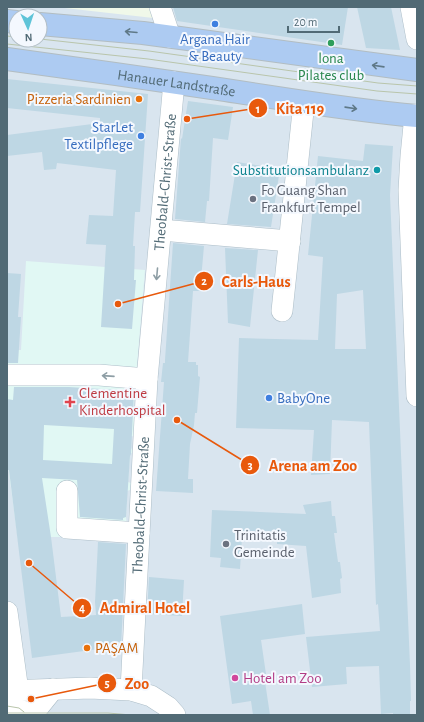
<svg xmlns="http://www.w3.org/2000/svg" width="424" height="722" font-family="'Alegreya Sans',sans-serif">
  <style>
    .residential { fill: #d9e5ef; fill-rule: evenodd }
    .education { fill: #f0f8e9 }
    .medical { fill: #e1f8f4 }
    .building { fill: #bed7e4; fill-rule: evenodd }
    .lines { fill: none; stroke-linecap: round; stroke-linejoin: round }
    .minor-casing { stroke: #adbec8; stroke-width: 22 }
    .major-casing { stroke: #b2bdc2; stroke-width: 24 }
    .minor { stroke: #fff; stroke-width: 21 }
    .major { stroke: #adcbf2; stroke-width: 22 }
    .tram { stroke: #b9c5ab; stroke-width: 1 }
    .oneway { stroke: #5f7988 }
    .oneway2 { stroke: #8e9ea5 }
    .shop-dot { fill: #3f7fe0; stroke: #f4f8fe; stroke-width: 1.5 }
    .leisure-dot { fill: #2e9e5b; stroke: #f4f8fe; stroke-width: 1.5 }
    .food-dot { fill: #e8710a; stroke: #f4f8fe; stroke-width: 1.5 }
    .culture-dot { fill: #0f9aa8; stroke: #f4f8fe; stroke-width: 1.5 }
    .worship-dot { fill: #6b7280; stroke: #f4f8fe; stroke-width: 1.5 }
    .health-dot { fill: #e0444e; stroke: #f4f8fe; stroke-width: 1.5 }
    .hotel-dot { fill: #d1479c; stroke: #f4f8fe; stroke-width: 1.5 }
    .labels { text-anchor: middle; stroke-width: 4; stroke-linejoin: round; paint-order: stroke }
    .shop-label { font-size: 15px; fill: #366cbe; stroke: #f4f8fe }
    .leisure-label { font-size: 15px; fill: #27864d; stroke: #f4f8fe }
    .street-label { font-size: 15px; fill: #516a75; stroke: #f4f8fe }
    .food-label { font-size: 15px; fill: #c56008; stroke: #f4f8fe; text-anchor: end }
    .culture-label { font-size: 15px; fill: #0d838f; stroke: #f4f8fe; text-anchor: end }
    .worship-label { font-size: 15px; fill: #5b616d; stroke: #f4f8fe; text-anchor: start }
    .health-label { font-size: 15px; fill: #be3a42; stroke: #f4f8fe; text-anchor: start }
    .hotel-label { font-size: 15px; fill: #b23c85; stroke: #f4f8fe; text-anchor: start }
    .leader { fill: none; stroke: #e8590c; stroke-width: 1.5 }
    .callout-dot { fill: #e8590c; stroke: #f4f8fe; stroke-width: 1.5 }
    .mark-label { font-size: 12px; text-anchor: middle; font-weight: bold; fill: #fff }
    .callout-label { font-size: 16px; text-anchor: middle; font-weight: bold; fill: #e8590c; stroke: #f4f8fe; stroke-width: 4; stroke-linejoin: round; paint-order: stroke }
  </style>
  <rect width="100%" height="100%" fill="#edf3fb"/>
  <path class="residential" d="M7 7H417V715H7ZM16 16H40V40H16Z"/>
  <path class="education" d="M56 7H168L171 20Z"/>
  <path class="medical" d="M26 261 145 270 133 413H139L138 437 131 436 130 447 133 450 132 453 130 454 128 482 131 483 130 490 127 491 126 517 128 537H51L18 540 7 458V350H21Z"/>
  <path class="building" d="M173 7H348L342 45 177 21Z
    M357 7H391L400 50 366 48Z
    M7 79 148 94 140 212H135L133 246H135L134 280H136L132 329 101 327 106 245 86 244 89 215 113 216 116 170 57 163 56 169 44 170 42 152 7 156V135L100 123V118L7 108Z
    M188 101 233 107 228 140 213 138 209 201H207L205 222 175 219 181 138 182 139Z
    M365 144 393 146 390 195 410 665 411 701H410V715H393V713L381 714 379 666 346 667 347 684 312 687 306 637 380 631 378 604 376 605 369 422 332 420 330 474 311 475 314 430 236 428 239 338 318 340 323 257 308 255 318 156 363 161ZM363 290 366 349H335L337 294Z
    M237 162 280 169 271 227 227 224Z
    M173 243 204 246 200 291H193L188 362H196V365H198V376L200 377 197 413H195L194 425 190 444 188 479H193V493L156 491 164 382H161L163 363H165V360Z
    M225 248 258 250 250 327 228 323Z
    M7 273 21 274 18 317H21L18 363H7Z
    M14 387H69L134 391 131 454 130 456 126 517 123 518V520L80 517 77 480 42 478 51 537 61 617 96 615 95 602 98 542 126 544 121 646 32 658 9 470H7V399L13 400ZM44 425 114 429 112 464 43 460Z
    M331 501 332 516H335L337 533H334L336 548 338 562H340L342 578 340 579 341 593 312 598 306 546 277 544V540L242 538 240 569 220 567 221 558 210 557 212 510 306 514 303 505Z
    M149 577 184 580 182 616 147 614Z
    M302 604 305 634 261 640 266 674 264 675 270 715H253L251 701 232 704 220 616Z"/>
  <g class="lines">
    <defs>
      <g id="minor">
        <path d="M160 7 170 37"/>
        <path d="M411 7 417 39"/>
        <path d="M415 115 411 156 409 190 417 396"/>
        <path d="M161 230 290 241"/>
        <path d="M282 311 304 102"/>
        <path d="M7 375H99L147 379"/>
        <path d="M67 491V528L139 533"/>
        <path d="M7 612 18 691"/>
        <path id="s1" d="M131 690 147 379 174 82"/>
        <path d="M7 691 90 688 131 690 151 696 168 707 175 715"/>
        <path d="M7 707 20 711 34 713"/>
        <path d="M32 715 53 689"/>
      </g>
      <g id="major">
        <path d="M7 21 16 22"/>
        <path d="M40 24 143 33 417 70"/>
        <path id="s2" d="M7 59C75 68 144 78 212 88 280 98 348 110 417 116"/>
      </g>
    </defs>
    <use href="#minor" class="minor-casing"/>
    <use href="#major" class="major-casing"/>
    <use href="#minor" class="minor"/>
    <use href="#major" class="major"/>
    <path class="tram" d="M7 36 16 37
      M40 39 149 51 378 83 417 86
      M7 44 148 59 377 91 417 94
      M7 706 19 708 24 712
      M7 713H108L131 715"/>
  </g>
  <defs><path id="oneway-shaft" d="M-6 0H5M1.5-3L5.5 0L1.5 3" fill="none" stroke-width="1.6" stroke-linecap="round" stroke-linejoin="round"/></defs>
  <g class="oneway">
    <use href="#oneway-shaft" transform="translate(131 32) rotate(-175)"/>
    <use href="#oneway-shaft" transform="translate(378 66) rotate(-172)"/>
    <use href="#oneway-shaft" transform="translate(351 108) rotate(8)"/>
  </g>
  <g class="oneway2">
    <use href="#oneway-shaft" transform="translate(157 274) rotate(95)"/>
    <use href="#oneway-shaft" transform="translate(108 376) rotate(-176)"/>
  </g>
  <g class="shop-dot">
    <circle cx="215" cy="24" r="4"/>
    <circle cx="141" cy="136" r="4"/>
    <circle cx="269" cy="398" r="4"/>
  </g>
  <circle class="leisure-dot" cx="331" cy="43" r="4"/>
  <g class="food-dot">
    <circle cx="139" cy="99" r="4"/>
    <circle cx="87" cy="648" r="4"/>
  </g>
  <circle class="culture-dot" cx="377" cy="170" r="4"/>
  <g class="worship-dot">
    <circle cx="253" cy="199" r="4"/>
    <circle cx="226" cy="544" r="4"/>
  </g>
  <path class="health-dot" d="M68 396h4v4h4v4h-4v4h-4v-4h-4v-4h4z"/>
  <circle class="hotel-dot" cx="235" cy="678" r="4"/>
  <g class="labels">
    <g class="shop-label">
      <text x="215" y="44">Argana Hair<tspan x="215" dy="17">&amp; Beauty</tspan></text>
      <text x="133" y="132" text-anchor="end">StarLet<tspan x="133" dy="17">Textilpflege</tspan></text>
      <text x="277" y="403" text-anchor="start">BabyOne</text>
    </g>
    <g class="leisure-label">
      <text x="331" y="63">lona<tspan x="331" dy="17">Pilates club</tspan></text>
    </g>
    <g class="street-label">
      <text dy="5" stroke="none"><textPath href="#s2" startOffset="171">Hanauer Landstraße</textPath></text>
      <text dy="5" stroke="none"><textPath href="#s1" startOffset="509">Theobald-Christ-Straße</textPath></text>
      <text dy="5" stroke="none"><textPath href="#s1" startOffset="185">Theobald-Christ-Straße</textPath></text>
    </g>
    <g class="food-label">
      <text x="131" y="104">Pizzeria Sardinien</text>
      <text x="95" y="653" text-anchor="start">PAŞAM</text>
    </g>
    <g class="culture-label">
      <text x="369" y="175">Substitutionsambulanz</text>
    </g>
    <g class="worship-label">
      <text x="261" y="195">Fo Guang Shan<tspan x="261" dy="17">Frankfurt Tempel</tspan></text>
      <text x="234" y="540">Trinitatis<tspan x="234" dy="17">Gemeinde</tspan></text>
    </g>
    <g class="health-label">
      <text x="79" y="398">Clementine<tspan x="79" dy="17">Kinderhospital</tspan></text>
    </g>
    <g class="hotel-label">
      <text x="243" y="683">Hotel am Zoo</text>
    </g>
  </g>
  <path class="leader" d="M187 119L258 108M118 304L204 281M177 420L250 465M29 563L82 608M31 699L107 683"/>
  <g class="callout-dot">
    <circle cx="187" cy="119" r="4"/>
    <circle cx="118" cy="304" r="4"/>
    <circle cx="177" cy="420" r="4"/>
    <circle cx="29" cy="563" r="4"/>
    <circle cx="31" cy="699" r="4"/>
    <circle cx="258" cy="108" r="10"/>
    <circle cx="204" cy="281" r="10"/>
    <circle cx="250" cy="465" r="10"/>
    <circle cx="82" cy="608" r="10"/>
    <circle cx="107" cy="683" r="10"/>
  </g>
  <g class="mark-label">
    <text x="258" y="113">1</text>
    <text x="204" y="285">2</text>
    <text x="250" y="469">3</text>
    <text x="82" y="612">4</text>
    <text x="107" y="687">5</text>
  </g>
  <g class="callout-label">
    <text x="300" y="114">Kita 119</text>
    <text x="256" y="287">Carls-Haus</text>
    <text x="313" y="471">Arena am Zoo</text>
    <text x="145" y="613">Admiral Hotel</text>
    <text x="137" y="689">Zoo</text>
  </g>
  <rect width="424" height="722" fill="none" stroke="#516a75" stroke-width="16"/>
  <g transform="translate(28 28) rotate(177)"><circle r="19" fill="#f4f8fe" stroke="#b3bfc7"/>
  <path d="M0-3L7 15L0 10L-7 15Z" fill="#5fc4d8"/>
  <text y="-6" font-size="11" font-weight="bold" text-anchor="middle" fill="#516a75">N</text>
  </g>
  <path d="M288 26v6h51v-6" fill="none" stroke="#516a75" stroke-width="2"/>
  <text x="294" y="26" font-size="12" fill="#516a75" stroke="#f4f8fe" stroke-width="3" paint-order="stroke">20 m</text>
</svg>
